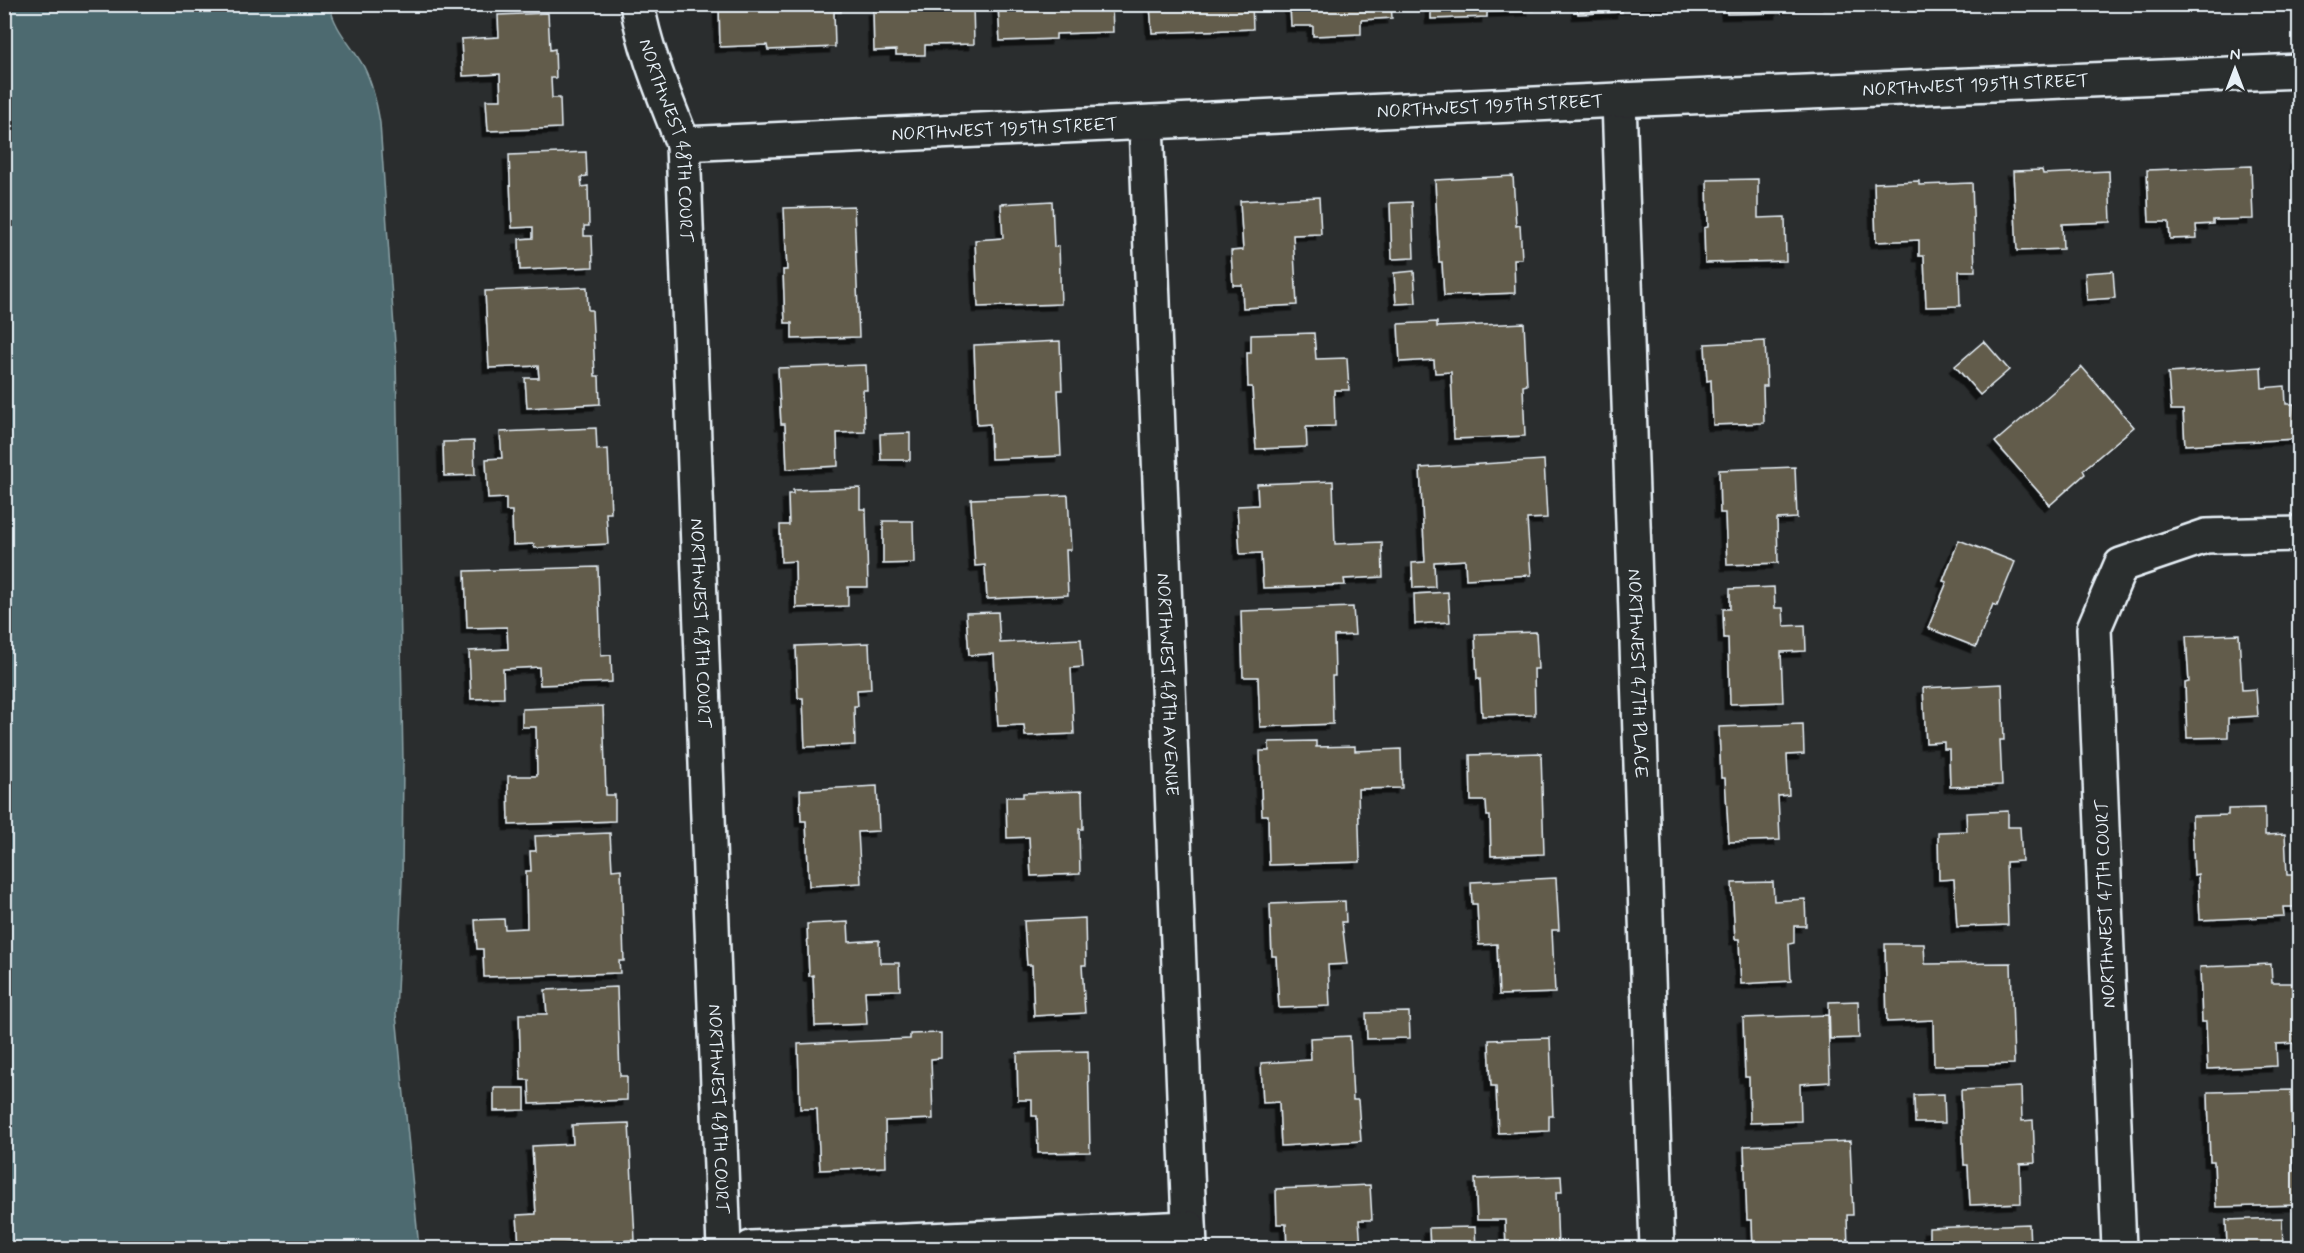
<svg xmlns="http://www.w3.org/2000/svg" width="2304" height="1253" font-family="Mynerve,sans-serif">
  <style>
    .water { fill: #4d6b6f; stroke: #8ba1a6; stroke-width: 1.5 }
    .building { fill: #625b4b; stroke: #e8f1f8; stroke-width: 1.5; filter: url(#shadow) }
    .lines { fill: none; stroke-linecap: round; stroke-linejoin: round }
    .minor-casing { stroke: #e8f1f8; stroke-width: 38 }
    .minor { stroke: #2a2d2e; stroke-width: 33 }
    .labels { text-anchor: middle; stroke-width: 5; stroke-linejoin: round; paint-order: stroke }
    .street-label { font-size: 18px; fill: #e8f1f8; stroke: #2a2d2e }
  </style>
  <defs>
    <filter id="shadow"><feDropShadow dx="-5.5" dy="5.5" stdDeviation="0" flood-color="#0009"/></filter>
  </defs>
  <rect width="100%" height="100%" fill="#2a2d2e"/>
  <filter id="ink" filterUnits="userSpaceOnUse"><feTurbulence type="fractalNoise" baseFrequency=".0167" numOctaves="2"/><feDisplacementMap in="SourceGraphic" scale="12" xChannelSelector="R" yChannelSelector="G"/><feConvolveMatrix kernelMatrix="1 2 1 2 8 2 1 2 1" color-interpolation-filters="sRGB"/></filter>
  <g filter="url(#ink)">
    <path class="water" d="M5 4 330 5C333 28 353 47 364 67 373 85 377 104 380 123L396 357 403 762 402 881 396 1014 419 1248H5Z"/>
    <path class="building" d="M719 4H841V12H834L835 47 768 50 767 45 720 47Z
      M891 4H973L974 44 925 45V55H896V50L874 51 873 10H891Z
      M998 4H1112L1113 32 1056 34V39L1000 41Z
      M1150 4H1252L1253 29 1152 33Z
      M1290 4H1391L1392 18 1361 20V34L1313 36V26H1291Z
      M1431 4H1533V10L1487 12V17L1431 19Z
      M1577 4H1674V6L1622 8V12L1578 14Z
      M1726 4H1827V6L1781 8V13L1727 14Z
      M548 13 550 50 555 49 556 78H551L552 98H560L561 128 488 131 486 100H501L500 74 463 76 461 39 499 37 498 15Z
      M586 152 587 176 581 177 582 187 588 186 589 226H584V236H592L593 267 520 270 519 239 533 238V227L512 228 509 155Z
      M2296 160H2300V201H2298Z
      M2251 166 2253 219 2213 220V224L2196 225 2197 238 2170 239 2169 222H2149L2147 170Z
      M2042 170 2043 174 2109 171 2111 222 2062 224 2063 249 2017 251 2013 171Z
      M1513 176 1516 226 1520 225 1522 259H1514L1515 293 1444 296 1442 262H1439L1435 180Z
      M1758 179V218L1785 217 1786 261 1705 263 1704 228 1708 227 1707 180Z
      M1919 181V185L1972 183 1975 271H1959L1960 306 1926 307 1924 256H1919V240L1876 242 1874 183Z
      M1319 197 1321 234 1293 235 1297 305 1243 308 1242 285H1233L1231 251 1243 250 1240 201Z
      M1052 201 1054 247 1059 246 1061 304 978 307 975 240 1003 238 1001 204Z
      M1412 202 1414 258 1392 259 1390 203Z
      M854 206 859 337 792 339V323H785L783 270H787L784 208Z
      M1414 271 1416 303 1396 304 1394 273Z
      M2113 271 2115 298 2087 300 2085 273Z
      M587 287 588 310H592L595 376H599L600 404 527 408 525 378H539L538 366 489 368 485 291Z
      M1437 322V327L1524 323 1527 385 1523 386 1525 436 1454 439 1451 372 1435 373 1434 360 1400 362 1398 324Z
      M1314 333 1316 359 1347 358 1349 390H1334L1335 426 1306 427 1307 447 1256 449 1252 387H1248L1247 353H1251V335Z
      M1060 341 1062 390H1058L1061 456 991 459 990 424 977 425 974 345Z
      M1765 341 1767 386H1763L1764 423 1713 425 1711 380 1707 381 1705 344Z
      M1984 341 2009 370 1980 395 1955 366Z
      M866 365 867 390H863L865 432 837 433 838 466 787 469 785 424H781L778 368Z
      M2082 367 2134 427 2083 470 2085 474 2050 505 1995 442Z
      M2261 367 2262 388 2285 386 2286 404H2294L2296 439 2185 445 2183 410H2171L2168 373Z
      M596 428 597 450 608 449 611 513H606L608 544 534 548V544L513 545 512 511H506V498L488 499 486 459 502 458 500 432Z
      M910 433V460H881L880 434Z
      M474 441 475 475 444 476 443 442Z
      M1544 460 1547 518 1527 519 1531 575 1466 579 1465 560 1434 562 1435 587 1413 588 1412 563 1425 562 1420 468Z
      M1795 467 1797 518 1777 519 1778 563 1727 565 1725 513H1720L1719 470Z
      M1333 481 1335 544 1382 542 1383 577 1344 579 1345 585 1263 588 1261 553 1240 554 1237 506 1258 505 1257 484Z
      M860 488V509H866L868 587H848V606L796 608 795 561 781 562 780 525H789L788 494H793V490Z
      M1068 495 1071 550H1066L1068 595 987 599 985 565 975 566 971 499Z
      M883 521H913L914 563 883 564Z
      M1959 540 2015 562 1997 606 1993 604 1976 647 1928 628 1947 582 1943 581Z
      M598 567 601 656 611 655 612 682 540 685 539 667 503 669 504 698 471 699 469 651 508 649 507 627 467 628 465 571Z
      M1774 587 1775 608H1783L1784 626 1805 625 1806 651 1781 652 1783 702 1730 704 1728 638H1724L1723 609H1730V589Z
      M1448 592 1450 622 1415 624 1414 594Z
      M1353 607 1355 635 1334 636 1335 676H1332L1333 724 1260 727 1258 677H1243L1241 611Z
      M998 612 1000 643 1081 639 1083 667 1071 668 1074 734 1025 736 1024 725 998 726 994 654 969 655 966 613Z
      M1536 632 1538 669H1534L1535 715 1482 716 1480 679H1477L1475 634Z
      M2239 634 2242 690 2256 689 2258 716 2228 718V737L2187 738 2185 683 2189 682 2186 636Z
      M869 643 871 689 857 690 858 706H854L855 745 805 747 803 698H798L796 646Z
      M2002 684 2004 740H2000L2002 785 1950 787 1949 749H1944V742L1926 743 1923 688Z
      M603 706 606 795H615V821L509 825 508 776H537L536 727H522V709Z
      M1803 724 1804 754 1787 755 1789 795 1778 796 1780 840 1729 842 1725 778H1721L1719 727Z
      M1316 741V747L1355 746V751L1401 749 1402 788 1358 789 1360 862 1269 865 1268 815H1262L1260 751H1269V742Z
      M1541 753 1544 854 1491 856 1490 816H1487L1486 801H1471L1470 755Z
      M877 786 879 831 858 832 861 883 809 886 806 821H801L800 790Z
      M1082 791 1083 829H1079L1080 874 1031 876 1029 837 1007 838 1006 797H1023V793Z
      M2265 808V835L2285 834 2287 875H2297L2298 907H2283L2284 916 2200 920 2198 874 2194 875 2192 816 2228 815V809Z
      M2008 811V827H2020L2022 861 2006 862 2008 925 1957 927 1954 879 1939 880 1938 832 1967 831 1966 813Z
      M610 833 612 870 621 869 624 961H619L620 973 484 977 483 949H477L475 920 504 919 505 929 527 928 526 871H531L530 851H536L535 836Z
      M1556 878 1559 930H1552L1555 993 1499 995 1497 944 1479 945 1477 904H1472L1471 882Z
      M1773 882 1774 901 1805 899 1806 926H1794V943L1789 944 1791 981 1741 984 1739 939H1735L1732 883Z
      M1345 901 1346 922H1342L1347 964 1328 965 1330 1006 1279 1008 1276 956H1272L1270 904Z
      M1085 918 1086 965H1082L1085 1013 1034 1016 1032 965H1027L1024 921Z
      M848 922 849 942 879 940 880 963H899L900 990 865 991 867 1024 815 1026 813 975 809 976 807 924Z
      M1885 944H1924L1925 964 2011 963 2014 1064 1934 1066 1933 1020 1887 1022Z
      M2271 964 2272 983H2292L2295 1043 2276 1044 2277 1066 2208 1069 2206 1022H2202L2200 967Z
      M617 987 620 1076H627V1100L530 1104 529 1080H521L519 1014H547L545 990Z
      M1858 1001 1859 1038 1830 1039 1829 1002Z
      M1409 1012 1410 1038 1367 1039 1366 1013Z
      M1828 1015 1830 1082 1800 1084 1801 1121 1750 1123 1749 1077H1745L1743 1018Z
      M941 1033V1058L931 1059 933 1119 885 1121 886 1167 820 1170 817 1109H800L798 1044 910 1039V1034Z
      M1350 1036 1353 1100H1358L1361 1141 1281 1146 1279 1102 1263 1103 1261 1063 1311 1060 1310 1038Z
      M1550 1038 1553 1116H1549V1131L1498 1133 1496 1086H1491L1489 1040Z
      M1088 1051 1090 1152 1038 1153 1037 1116H1032V1100H1018L1017 1053Z
      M2021 1087 2022 1121 2033 1120 2035 1163 2020 1164 2021 1203 1970 1205 1968 1165H1964L1961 1090Z
      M494 1088H525V1110L494 1111Z
      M2291 1090 2293 1170 2300 1169V1205L2216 1207 2214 1161H2210L2208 1092Z
      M1944 1094 1945 1123H1915L1914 1095Z
      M629 1123 635 1240 519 1246 517 1215 536 1214 532 1146 573 1144 572 1125Z
      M1850 1141 1853 1215H1847L1848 1248H1753L1752 1220H1747L1744 1146Z
      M1561 1176 1562 1192H1556L1558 1248H1506L1505 1220H1477L1475 1179Z
      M1370 1185 1372 1220H1359L1361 1248H1287L1286 1224H1277L1276 1189Z
      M2282 1218 2283 1248H2203V1246L2227 1245 2226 1220Z
      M2029 1224 2030 1248H1929V1228Z
      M1475 1227 1476 1248H1430L1429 1228Z"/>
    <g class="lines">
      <defs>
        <g id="minor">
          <path id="s1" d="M637 4C645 52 666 99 683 144L724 1248"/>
          <path id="s2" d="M1619 100 1657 1248"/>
          <path id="s3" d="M1146 123 1190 1248"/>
          <path id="s4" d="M683 144 1619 100 2300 71"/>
          <path d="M751 1248 1189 1228"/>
          <path d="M2119 1248 2094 628 2121 565 2206 536 2300 534"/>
        </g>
      </defs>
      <use href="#minor" class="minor-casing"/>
      <use href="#minor" class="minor"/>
    </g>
  </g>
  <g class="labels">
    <g class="street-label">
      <text dy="6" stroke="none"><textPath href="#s4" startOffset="1294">NORTHWEST 195TH STREET</textPath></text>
      <text dy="6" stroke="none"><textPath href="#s4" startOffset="808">NORTHWEST 195TH STREET</textPath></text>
      <text dy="6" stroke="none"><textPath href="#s4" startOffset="322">NORTHWEST 195TH STREET</textPath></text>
      <text dy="6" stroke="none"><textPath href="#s1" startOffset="141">NORTHWEST 48TH COURT</textPath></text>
      <text dy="6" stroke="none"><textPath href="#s1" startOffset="627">NORTHWEST 48TH COURT</textPath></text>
      <text dy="6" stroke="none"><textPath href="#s2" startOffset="574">NORTHWEST 47TH PLACE</textPath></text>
      <text dy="6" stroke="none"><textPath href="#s3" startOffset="562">NORTHWEST 48TH AVENUE</textPath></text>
      <text transform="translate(2105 904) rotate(-92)" y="6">NORTHWEST 47TH COURT</text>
      <text dy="6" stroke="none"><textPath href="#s1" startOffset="1113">NORTHWEST 48TH COURT</textPath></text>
    </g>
  </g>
  <rect width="2304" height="1253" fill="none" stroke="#2a2d2e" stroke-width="24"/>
  <rect x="12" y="12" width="2280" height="1229" fill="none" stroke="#e8f1f8" stroke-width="2" filter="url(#ink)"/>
  <g transform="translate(2235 69)" stroke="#2a2d2e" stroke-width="4.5" paint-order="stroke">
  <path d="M0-4.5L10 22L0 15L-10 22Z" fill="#e8f1f8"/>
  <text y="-9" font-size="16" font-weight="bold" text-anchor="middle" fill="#e8f1f8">N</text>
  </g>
</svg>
